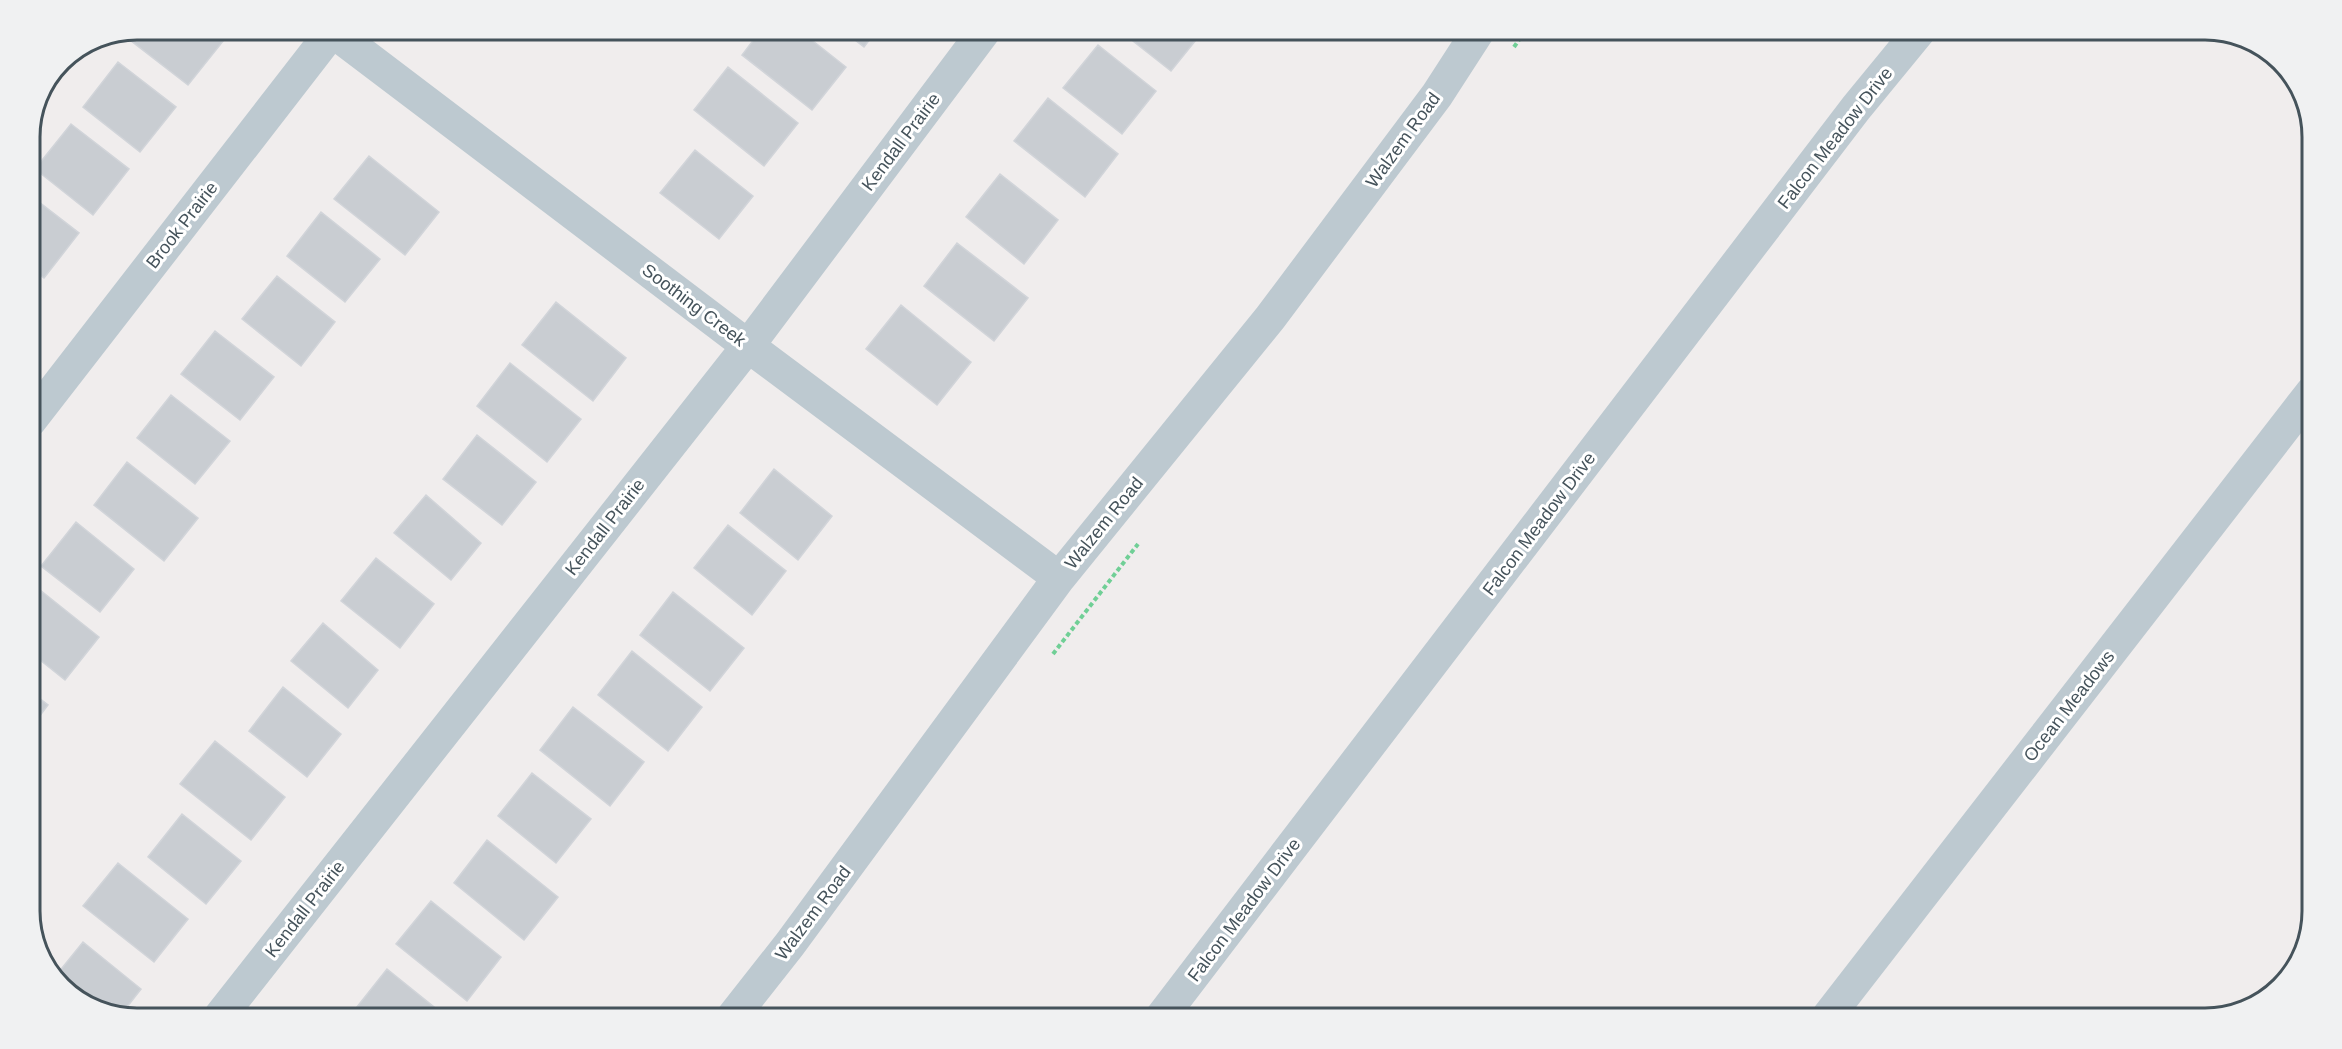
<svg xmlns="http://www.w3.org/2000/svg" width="2342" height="1049" font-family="Helvetica,sans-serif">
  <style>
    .building { fill: #c9cdd2; stroke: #d1d4d9; stroke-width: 1.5 }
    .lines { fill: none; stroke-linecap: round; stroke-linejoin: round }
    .path { stroke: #70cf96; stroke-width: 4; stroke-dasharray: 4.5 3; stroke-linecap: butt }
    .minor { stroke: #bdc9d0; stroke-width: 33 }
    .labels { text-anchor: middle; stroke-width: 6; stroke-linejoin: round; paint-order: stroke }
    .street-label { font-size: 18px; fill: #45535b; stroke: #fff }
    .rim { fill: none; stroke: #45535b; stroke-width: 3 }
  </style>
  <rect width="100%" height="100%" fill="#f0eded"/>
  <path class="building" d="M138 30H211L224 40 188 85 130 40Z
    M761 30H799L846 67 812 110 742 55Z
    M842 30H877L864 47Z
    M1119 30H1204L1171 71Z
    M1098 45 1156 91 1122 134 1063 88Z
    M118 62 176 107 140 152 83 107Z
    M728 67 798 123 764 166 694 110Z
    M1048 98 1118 154 1085 197 1014 141Z
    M71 124 129 169 93 215 35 169Z
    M695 150 753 196 719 239 660 193Z
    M369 156 439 212 405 255 334 199Z
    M1000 174 1058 220 1024 264 966 217Z
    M30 195 79 233 44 278 30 268Z
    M321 212 380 259 345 302 287 256Z
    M957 243 1028 298 994 341 924 286Z
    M277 276 335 322 301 366 242 319Z
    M556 302 626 358 593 401 522 345Z
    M901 305 971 362 937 405 866 349Z
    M215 331 274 377 240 420 181 374Z
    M510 363 581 419 547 462 477 406Z
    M171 395 230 441 195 484 137 438Z
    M477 435 536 482 502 525 443 479Z
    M127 462 198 518 164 561 94 505Z
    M774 469 832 516 798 560 740 513Z
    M426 495 481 543 451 580 394 533Z
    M76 522 134 569 100 612 41 566Z
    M728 525 786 571 752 615 694 568Z
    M376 558 434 604 400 648 341 601Z
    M30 582 99 637 65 680 30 652Z
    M673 592 744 648 710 691 640 635Z
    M323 623 378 670 348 708 291 661Z
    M632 651 702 707 668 751 598 695Z
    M283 687 341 734 307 777 249 731Z
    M30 691 48 705 30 729Z
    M573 707 644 762 610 806 540 750Z
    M215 741 285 797 251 840 180 784Z
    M532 773 591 819 556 863 498 816Z
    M182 814 241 861 206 904 148 857Z
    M487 840 558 897 524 940 454 883Z
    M118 863 188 919 154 962 83 906Z
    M431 901 501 957 467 1001 396 944Z
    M83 942 141 989 120 1016 96 1011 54 978Z
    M387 969 449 1019H361L353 1012Z"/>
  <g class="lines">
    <path class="path" d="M1514 47 1526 30
      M1053 654 1138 544"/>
    <path class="minor" d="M331 30 748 346 1059 578
      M30 421 333 30
      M218 1019 748 346 985 30
      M731 1019 790 944 1059 578 1270 318 1437 95 1479 30
      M1160 1019 1856 108 1920 30
      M1826 1019 2312 392"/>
  </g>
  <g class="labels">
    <g class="street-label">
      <text transform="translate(1835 138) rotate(-52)" y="6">Falcon Meadow Drive</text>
      <text transform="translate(1403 140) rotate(-54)" y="6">Walzem Road</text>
      <text transform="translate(901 142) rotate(-53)" y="6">Kendall Prairie</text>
      <text transform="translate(182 225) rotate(-52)" y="6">Brook Prairie</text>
      <text transform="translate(694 305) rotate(37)" y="6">Soothing Creek</text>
      <text transform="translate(1104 523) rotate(-51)" y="6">Walzem Road</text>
      <text transform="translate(1539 524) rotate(-53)" y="6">Falcon Meadow Drive</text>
      <text transform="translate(605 527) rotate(-52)" y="6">Kendall Prairie</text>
      <text transform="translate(2069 706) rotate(-52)" y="6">Ocean Meadows</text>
      <text transform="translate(305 909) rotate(-52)" y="6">Kendall Prairie</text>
      <text transform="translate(1244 910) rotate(-53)" y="6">Falcon Meadow Drive</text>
      <text transform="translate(813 913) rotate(-53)" y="6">Walzem Road</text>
    </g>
  </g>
  <path d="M0 0H2342V1049H0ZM137 40H2205A97 97 0 0 1 2302 137V911A97 97 0 0 1 2205 1008H137A97 97 0 0 1 40 911V137A97 97 0 0 1 137 40Z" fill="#f0f1f2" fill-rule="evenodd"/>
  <path class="rim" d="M137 40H2205A97 97 0 0 1 2302 137V911A97 97 0 0 1 2205 1008H137A97 97 0 0 1 40 911V137A97 97 0 0 1 137 40Z"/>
</svg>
